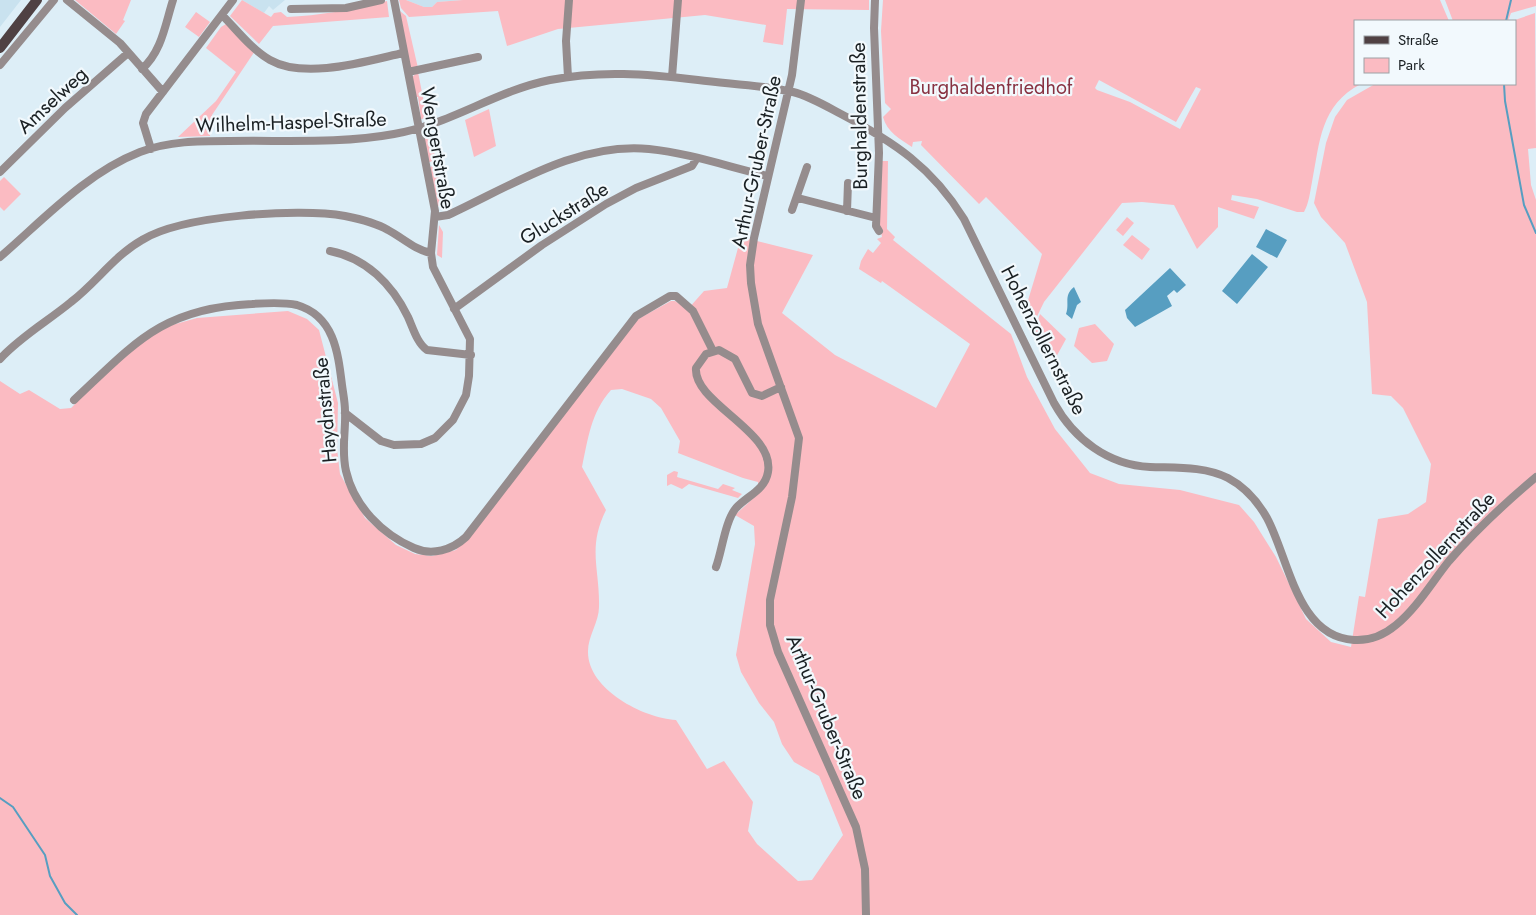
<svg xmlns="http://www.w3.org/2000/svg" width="1536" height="915" font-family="Jost,sans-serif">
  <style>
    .built { fill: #c9e2ef }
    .green { fill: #fbbbc2; fill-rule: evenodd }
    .water { fill: #579ec1 }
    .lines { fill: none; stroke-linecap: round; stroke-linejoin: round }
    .stream { stroke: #579ec1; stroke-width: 2 }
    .minor { stroke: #958c8d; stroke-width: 8 }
    .major { stroke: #4f4143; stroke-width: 10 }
    .labels { text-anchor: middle; stroke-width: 4.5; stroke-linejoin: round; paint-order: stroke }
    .park-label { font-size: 20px; fill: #883242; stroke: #f2f9fd }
    .street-label { font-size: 20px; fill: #1a2023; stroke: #f2f9fd }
  </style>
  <rect width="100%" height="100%" fill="#ddeef7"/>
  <path class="built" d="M0 0H21L0 27Z
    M242 0H285L273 10 269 6 264 13Z
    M406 0H463L437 2 432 7H424Z"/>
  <path class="green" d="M75 0H131L123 20 125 21 116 34Z
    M242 0 271 17 274 13 281 12 287 17C317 16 357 9 387 1L389 17 273 26 259 44 230 16Z
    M399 0H406L424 7H432L437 2 463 0H869V10L787 9 783 45 763 42 766 25 705 15 558 29 507 46 498 11 409 17 401 8Z
    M883 0H1440L1449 21H1355V84H1361C1320 105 1320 142 1312 182 1310 192 1309 203 1304 212H1297L1257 199 1232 195 1231 200 1259 207 1254 219 1218 207V227L1197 249 1174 205 1142 202 1122 203 1044 302 1030 331 1023 317 1042 254 986 197 979 204 921 145 922 141 913 142 912 147C900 139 887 132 883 117L891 109 885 103 881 31ZM1099 80 1176 122 1196 87 1201 89 1180 129 1130 102 1097 90 1095 88Z
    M1445 0H1536V6L1511 13 1508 21H1453Z
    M400 11 406 16 418 68H410Z
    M196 12 210 22 199 37 185 27Z
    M1535 13 1536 148 1528 149 1531 185 1536 200V915H0V381L20 394 29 390 60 409 71 408 129 351 165 327 197 318 288 311 307 319 319 330 338 403 337 449 340 474 365 518 396 545 415 554 432 556 456 550 638 319 671 301H675L688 309 704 291 727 288 741 237 813 255 782 313 835 355 936 408 970 344 882 281 881 283 859 269 861 261 868 249 873 253 881 243 877 239 882 237 879 221 882 161H888L887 229 895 237 893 240 1011 334 1027 377 1055 429 1090 473 1119 484 1180 490 1239 505 1254 522 1276 557 1306 619 1331 642 1351 647 1359 596 1365 597 1378 519 1408 514 1426 502 1431 464 1403 408 1391 396 1372 394 1367 302 1345 243 1321 217 1314 203 1326 143 1335 117 1347 100 1375 84H1515V21H1512ZM622 389 651 399 661 408 680 441 678 453 743 478 758 482V494L735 515 754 526 755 544 736 655 741 672 759 703 774 722 782 744 794 762 819 776 843 835 812 880 798 881 757 844 748 831 753 802 724 761 707 769 676 720C643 718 587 689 588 651 588 636 599 622 599 607 600 569 587 548 606 510L582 467C588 439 591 412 611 390Z
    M226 24 255 51 212 115 210 136 178 137 216 101 236 72 206 48 221 27Z
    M418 72 427 118 421 119 418 97H416L412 77Z
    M489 109 496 146 474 157 465 120Z
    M431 137 436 161 429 162 424 138Z
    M437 165 446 210 437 205 430 167Z
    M4 177 21 194 4 211 0 207V181Z
    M1127 217 1134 223 1123 236 1116 230Z
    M439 225 443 232 442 258 437 255Z
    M1132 235 1150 249 1142 260 1123 245Z
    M1040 314 1066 339 1055 359 1034 331Z
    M1095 324 1114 344 1107 361 1092 363 1074 346 1079 328Z
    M674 471 678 472 677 477 718 489 723 484 735 488 732 490 742 494 738 498 689 484 682 489 671 484 667 486V475Z"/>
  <path class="water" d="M1266 229 1287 240 1277 258 1256 247Z
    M1252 254 1268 267 1237 304 1222 291Z
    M1170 268 1186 285 1177 293 1174 290 1167 296 1172 306 1135 327 1127 318 1125 310Z
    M1074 287 1081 302 1077 305 1072 319 1066 314C1070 303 1063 296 1074 287Z"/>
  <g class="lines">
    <path class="stream" d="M1506 21 1511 0
      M1504 84 1505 101 1524 205 1536 233
      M0 798 13 807 45 855 50 876 65 903 77 915"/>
    <path class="minor" d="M67 0 120 43 163 92
      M801 0 792 75 754 238 750 265 751 283 758 324 799 438 792 497 770 600V625L778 652 856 827 865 869 866 915
      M875 0 874 28 879 153 876 226 879 231
      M291 9 346 8 381 0
      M222 15C237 30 251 49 270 60 305 80 367 61 403 53
      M0 65 54 0
      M142 69C162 51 165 25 173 0
      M408 72 478 57
      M568 77 566 41 569 0
      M672 77 678 0
      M151 149 143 123 146 114 233 0
      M0 172 65 108 128 53
      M798 198 876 218
      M792 210 807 167
      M847 211 848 183
      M435 217 448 215C511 186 577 142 649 149 689 153 729 167 768 176
      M330 251C366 258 392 284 408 317 413 328 417 343 427 350L471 355
      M0 257C43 220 86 173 140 152 169 141 199 141 229 141 284 140 340 144 394 134 449 125 495 91 550 80 600 70 647 74 698 80 729 84 762 85 793 92 809 96 826 106 841 114 894 142 932 167 964 219L1054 403C1074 439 1108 465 1150 467 1176 468 1204 466 1228 478 1245 487 1258 502 1267 518 1289 559 1297 637 1354 640 1370 641 1384 635 1396 625 1417 608 1432 582 1449 561 1476 530 1505 503 1536 477
      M454 309 542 245 606 204 636 188 692 166 697 158
      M0 359C20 337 48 321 71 302 96 283 114 256 142 240 182 215 299 208 345 216 360 219 376 223 388 230 403 238 415 250 431 253
      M74 400C135 343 162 308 252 304 266 303 283 302 297 305 334 316 338 352 342 385 343 393 345 402 345 411 346 432 341 450 346 471 354 506 382 534 414 548 432 556 452 550 466 537L636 316 670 296H676L693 311 713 351
      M345 413 381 441 394 445 421 444 435 438 453 420 466 395 469 376 470 339 433 267 431 253 435 211 394 0
      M716 567C722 551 725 521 736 508 747 496 765 490 768 472 775 431 693 403 696 368L706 354 719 350 735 359 752 393 762 396 781 387"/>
    <path class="major" d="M0 48 37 0"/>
  </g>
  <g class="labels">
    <g class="park-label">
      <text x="991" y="94">Burghaldenfriedhof</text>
    </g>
    <g class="street-label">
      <text transform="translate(52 100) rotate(-43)" y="7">Amselweg</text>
      <text transform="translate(859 116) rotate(-91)" y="7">Burghaldenstraße</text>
      <text transform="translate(291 122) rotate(-2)" y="7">Wilhelm-Haspel-Straße</text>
      <text transform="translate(438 148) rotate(80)" y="7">Wengertstraße</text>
      <text transform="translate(756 162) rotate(-78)" y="7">Arthur-Gruber-Straße</text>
      <text transform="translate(564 213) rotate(-32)" y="7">Gluckstraße</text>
      <text transform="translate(1044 340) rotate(63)" y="7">Hohenzollernstraße</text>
      <text transform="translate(325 410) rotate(-95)" y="7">Haydnstraße</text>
      <text transform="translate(1435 555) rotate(-47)" y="7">Hohenzollernstraße</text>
      <text transform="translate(827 717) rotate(67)" y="7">Arthur-Gruber-Straße</text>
    </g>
  </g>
  <rect x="1354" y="20" width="162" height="65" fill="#f2f9fd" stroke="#9ca2a6"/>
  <rect x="1364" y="36" width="25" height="8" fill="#4f4143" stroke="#9ca2a6"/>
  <text x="1398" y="45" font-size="15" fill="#1a2023">Straße</text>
  <rect x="1364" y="58" width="25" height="15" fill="#fbbbc2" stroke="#9ca2a6"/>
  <text x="1398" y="70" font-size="15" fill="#1a2023">Park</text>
</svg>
